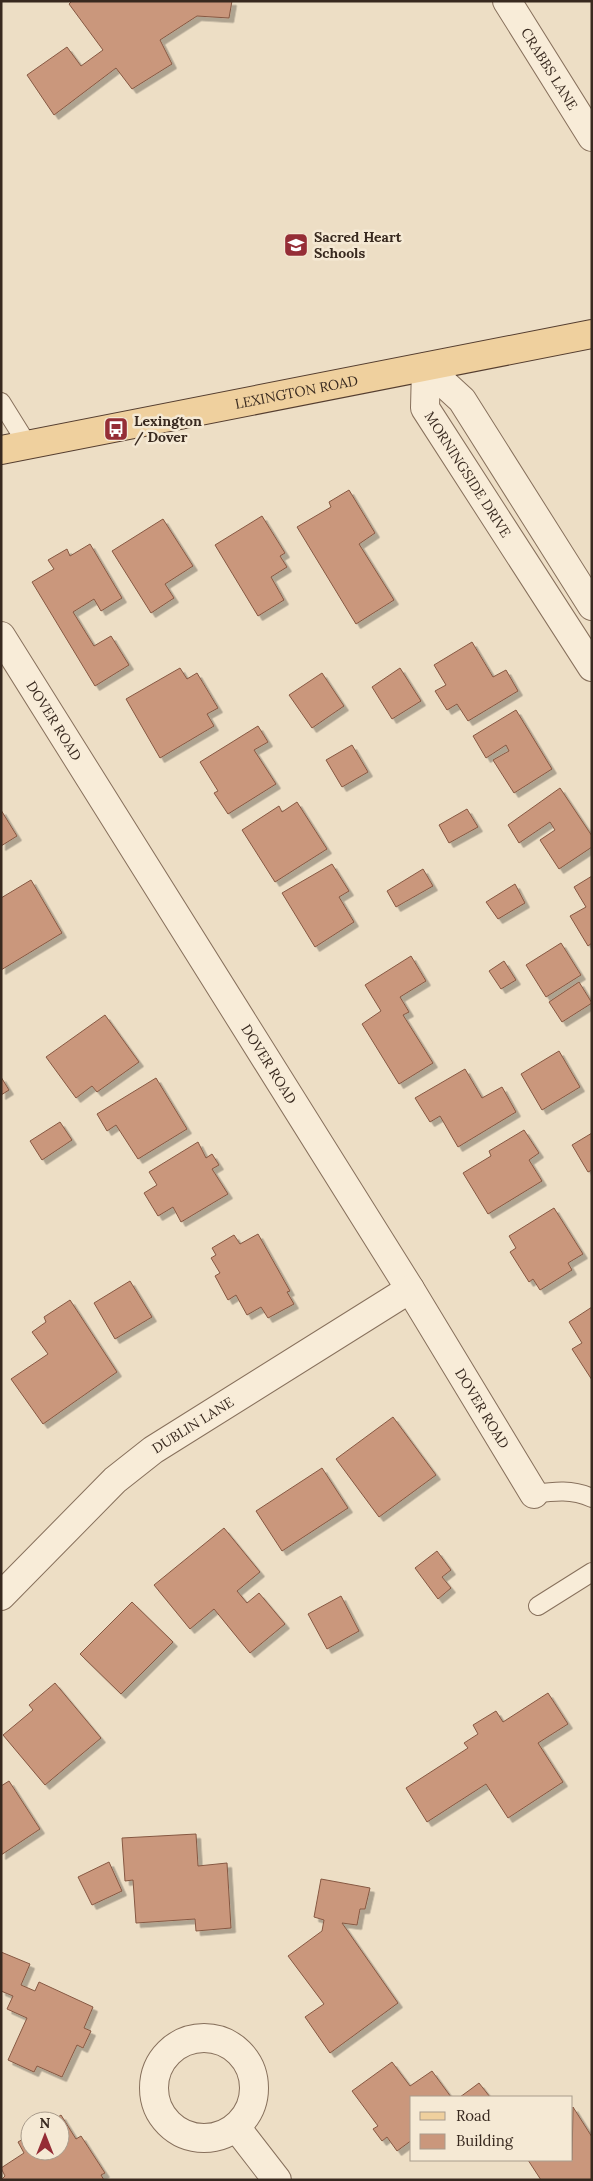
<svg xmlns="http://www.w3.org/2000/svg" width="593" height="2181" font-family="Lora,serif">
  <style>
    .building { fill: #ca977c; stroke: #865842; filter: url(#shadow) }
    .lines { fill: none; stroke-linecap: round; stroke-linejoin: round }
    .service-casing { stroke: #87705c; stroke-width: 20 }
    .minor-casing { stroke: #87705c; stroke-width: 30 }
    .primary-casing { stroke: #553e30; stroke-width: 30 }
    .service { stroke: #f8ecd8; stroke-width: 18 }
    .minor { stroke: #f8ecd8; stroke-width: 28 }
    .primary { stroke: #efd09e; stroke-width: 28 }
    .labels { text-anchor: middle; stroke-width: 5; stroke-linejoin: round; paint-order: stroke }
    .street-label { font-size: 14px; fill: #38291f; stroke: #f5e9d4 }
    .poi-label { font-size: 14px; font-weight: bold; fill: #38291f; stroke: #f5e9d4; text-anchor: start }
  </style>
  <defs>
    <filter id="shadow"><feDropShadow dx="4.5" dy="4.5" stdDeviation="0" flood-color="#0004"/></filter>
  </defs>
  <rect width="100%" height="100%" fill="#eddec5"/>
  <path class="building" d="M72 1H232L229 18 197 16 160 40 172 64 132 89 116 68 54 115 27 75 67 47 81 66 103 50 69 4Z
    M349 490 375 533 359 544 394 600 356 624 297 527 331 507 329 502Z
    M262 516 285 553 280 556 287 567 271 577 284 600 258 616 215 545Z
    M163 519 193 566 165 584 174 598 151 613 112 551Z
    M90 544 122 598 101 611 94 599 73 612 94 646 111 636 129 665 95 686 32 582 54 569 48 560 67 549 70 556Z
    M472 642 493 677 506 670 518 691 468 721 457 704 447 710 435 691 446 685 434 665Z
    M180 668 187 679 197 673 218 708 207 714 214 726 160 758 126 699Z
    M400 668 421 701 392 719 372 687Z
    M322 673 344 706 312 728 289 695Z
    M516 710 552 769 514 793 493 760 509 751 506 745 486 758 473 736Z
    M258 726 268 742 254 750 276 784 228 814 214 793 218 791 200 762Z
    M352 745 368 772 342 787 326 760Z
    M560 788 592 836V847L559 869 540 840 555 830 550 822 519 843 508 825Z
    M297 802 327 849 275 882 242 830 279 806 282 812Z
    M467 809 478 827 449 843 439 825Z
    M1 810 17 836 1 846Z
    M332 864 349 891 339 897 354 922 315 947 282 893Z
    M423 869 433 886 396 907 387 891Z
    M592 876V943L588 946 570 916 586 907 574 887Z
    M31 880 62 933 1 970V898Z
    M515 884 525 903 498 919 486 902Z
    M561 943 581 975 546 997 526 965Z
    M411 956 426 981 400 997 409 1012 403 1015 433 1063 399 1084 362 1024 381 1011 365 985Z
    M504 961 516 980 501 989 489 971Z
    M579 982 592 1003 562 1022 549 1002Z
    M105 1015 139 1062 97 1092 92 1086 76 1098 46 1057Z
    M559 1051 580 1087 542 1110 521 1074Z
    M465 1069 482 1098 502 1087 516 1112 458 1147 440 1116 430 1122 415 1098Z
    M1 1077 9 1090 1 1095Z
    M156 1078 187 1129 138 1159 116 1125 107 1131 97 1114Z
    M60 1122 72 1140 42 1160 30 1141Z
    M524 1130 539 1153 529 1160 542 1181 488 1214 463 1173 491 1156 489 1151Z
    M592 1133V1170L588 1172 572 1145Z
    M198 1142 206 1158 212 1154 219 1165 212 1169 228 1194 181 1222 173 1207 158 1216 144 1193 157 1185 149 1172Z
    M554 1208 583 1254 568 1263 572 1270 540 1290 533 1279 529 1282 510 1252 516 1248 509 1236Z
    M258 1234 290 1291 287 1292 294 1304 268 1318 261 1307 247 1315 236 1295 228 1300 215 1276 220 1273 211 1258 216 1255 212 1248 234 1235 240 1244Z
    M130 1281 152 1317 115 1339 94 1303Z
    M70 1300 117 1372 43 1424 11 1379 48 1354 32 1332 46 1322 44 1317Z
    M592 1307V1380L572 1349 582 1343 569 1322Z
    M393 1417 436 1475 379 1517 336 1459Z
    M322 1468 348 1508 282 1551 256 1511Z
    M224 1528 260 1572 237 1591 247 1603 259 1593 285 1624 250 1653 214 1609 190 1629 154 1585Z
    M437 1551 451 1570 442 1577 451 1588 438 1599 415 1568Z
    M341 1596 359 1631 327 1649 308 1614Z
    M132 1602 173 1642 121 1694 80 1654Z
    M55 1683 101 1738 45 1785 3 1735 33 1710 29 1705Z
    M548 1693 568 1724 538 1743 563 1782 508 1818 486 1784 427 1822 406 1788 468 1748 464 1743 478 1734 473 1725 496 1711 503 1722Z
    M9 1781 40 1829 1 1855V1786Z
    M196 1834 198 1866 227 1863 231 1928 196 1931 195 1919 136 1923 133 1880 125 1881 122 1838Z
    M109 1862 122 1891 92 1905 78 1877Z
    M321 1879 370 1888 365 1909H360L357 1925 342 1923 398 2003 330 2053 305 2017 324 2004 288 1956 322 1931 324 1920 314 1917Z
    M1 1952 30 1964 21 1985 35 1991 39 1982 93 2007 84 2028 91 2031 83 2048 77 2045 62 2077 37 2066 34 2072 8 2060 27 2018 7 2009 13 1996 1 1991Z
    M392 2062 410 2086 432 2071 451 2097H412V2140L397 2151 387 2137 382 2141 373 2129 378 2126 352 2091Z
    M479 2083 490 2097H460L471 2089Z
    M573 2107 592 2137V2180H541L528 2160H572Z
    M61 2115 76 2139 81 2136 105 2173 101 2175 104 2180H1L5 2176 1 2168 24 2153 18 2142 30 2135V2151H60V2121H52Z"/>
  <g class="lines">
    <defs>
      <path id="service" d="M1 402 29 447
        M534 1494C555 1491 572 1489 592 1498
        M538 1606 592 1572"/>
      <g id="minor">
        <path id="s1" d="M507 1 592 137"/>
        <path id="s2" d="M426 367 425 408 592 667"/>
        <path d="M426 367 462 400 592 606"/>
        <path id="s3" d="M1 636 410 1289 534 1494"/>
        <path id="s4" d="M1 1596 115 1480 153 1450 410 1289"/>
        <circle cx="204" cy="2088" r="50"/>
        <path d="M236 2127 277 2180"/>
      </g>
      <g id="primary">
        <path id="s5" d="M1 450 592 334"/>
      </g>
    </defs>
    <use href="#service" class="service-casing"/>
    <use href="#minor" class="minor-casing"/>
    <use href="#primary" class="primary-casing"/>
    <use href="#service" class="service"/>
    <use href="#minor" class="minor"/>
    <use href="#primary" class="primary"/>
  </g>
  <defs>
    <symbol id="school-square" viewBox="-11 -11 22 22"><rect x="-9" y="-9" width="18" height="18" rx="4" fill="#952d36" stroke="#f5e9d4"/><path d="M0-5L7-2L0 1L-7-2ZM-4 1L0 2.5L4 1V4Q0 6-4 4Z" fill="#fff"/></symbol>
    <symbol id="bus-square" viewBox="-11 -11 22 22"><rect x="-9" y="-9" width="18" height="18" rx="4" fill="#952d36" stroke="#f5e9d4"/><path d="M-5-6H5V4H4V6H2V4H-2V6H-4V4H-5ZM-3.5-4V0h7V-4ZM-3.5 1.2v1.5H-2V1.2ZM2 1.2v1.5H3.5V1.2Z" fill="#fff"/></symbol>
  </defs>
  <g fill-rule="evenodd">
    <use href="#school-square" x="282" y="231" width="28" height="28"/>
    <use href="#bus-square" x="102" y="415" width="28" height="28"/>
  </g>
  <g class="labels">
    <g class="street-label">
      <text dy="5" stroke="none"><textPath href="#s1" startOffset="80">CRABBS LANE</textPath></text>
      <text dy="5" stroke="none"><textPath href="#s5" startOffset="301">LEXINGTON ROAD</textPath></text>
      <text dy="5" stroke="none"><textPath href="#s2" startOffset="120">MORNINGSIDE DRIVE</textPath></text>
      <text dy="5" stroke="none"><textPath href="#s3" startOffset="100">DOVER ROAD</textPath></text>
      <text dy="5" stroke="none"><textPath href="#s3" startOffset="505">DOVER ROAD</textPath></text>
      <text dy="5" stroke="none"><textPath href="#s3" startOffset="910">DOVER ROAD</textPath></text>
      <text dy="5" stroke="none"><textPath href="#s4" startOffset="258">DUBLIN LANE</textPath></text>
    </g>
    <g class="poi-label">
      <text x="314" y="242">Sacred Heart<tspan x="314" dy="16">Schools</tspan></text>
      <text x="134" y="426">Lexington<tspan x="134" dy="16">/ Dover</tspan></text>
    </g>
  </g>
  <rect width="593" height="2181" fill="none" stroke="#38291f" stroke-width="5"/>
  <rect x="410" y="2096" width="162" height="65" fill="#f5e9d4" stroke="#a99c8c"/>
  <rect x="420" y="2112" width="25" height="8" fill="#efd09e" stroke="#a99c8c"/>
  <text x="456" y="2121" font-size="15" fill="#38291f">Road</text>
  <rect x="420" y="2134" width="25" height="15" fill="#ca977c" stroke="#a99c8c"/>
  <text x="456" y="2146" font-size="15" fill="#38291f">Building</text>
  <g transform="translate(45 2136)"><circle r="24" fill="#f5e9d4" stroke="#a99c8c"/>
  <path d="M0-4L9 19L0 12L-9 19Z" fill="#952d36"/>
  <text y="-8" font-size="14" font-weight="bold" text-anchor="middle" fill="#38291f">N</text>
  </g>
</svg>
